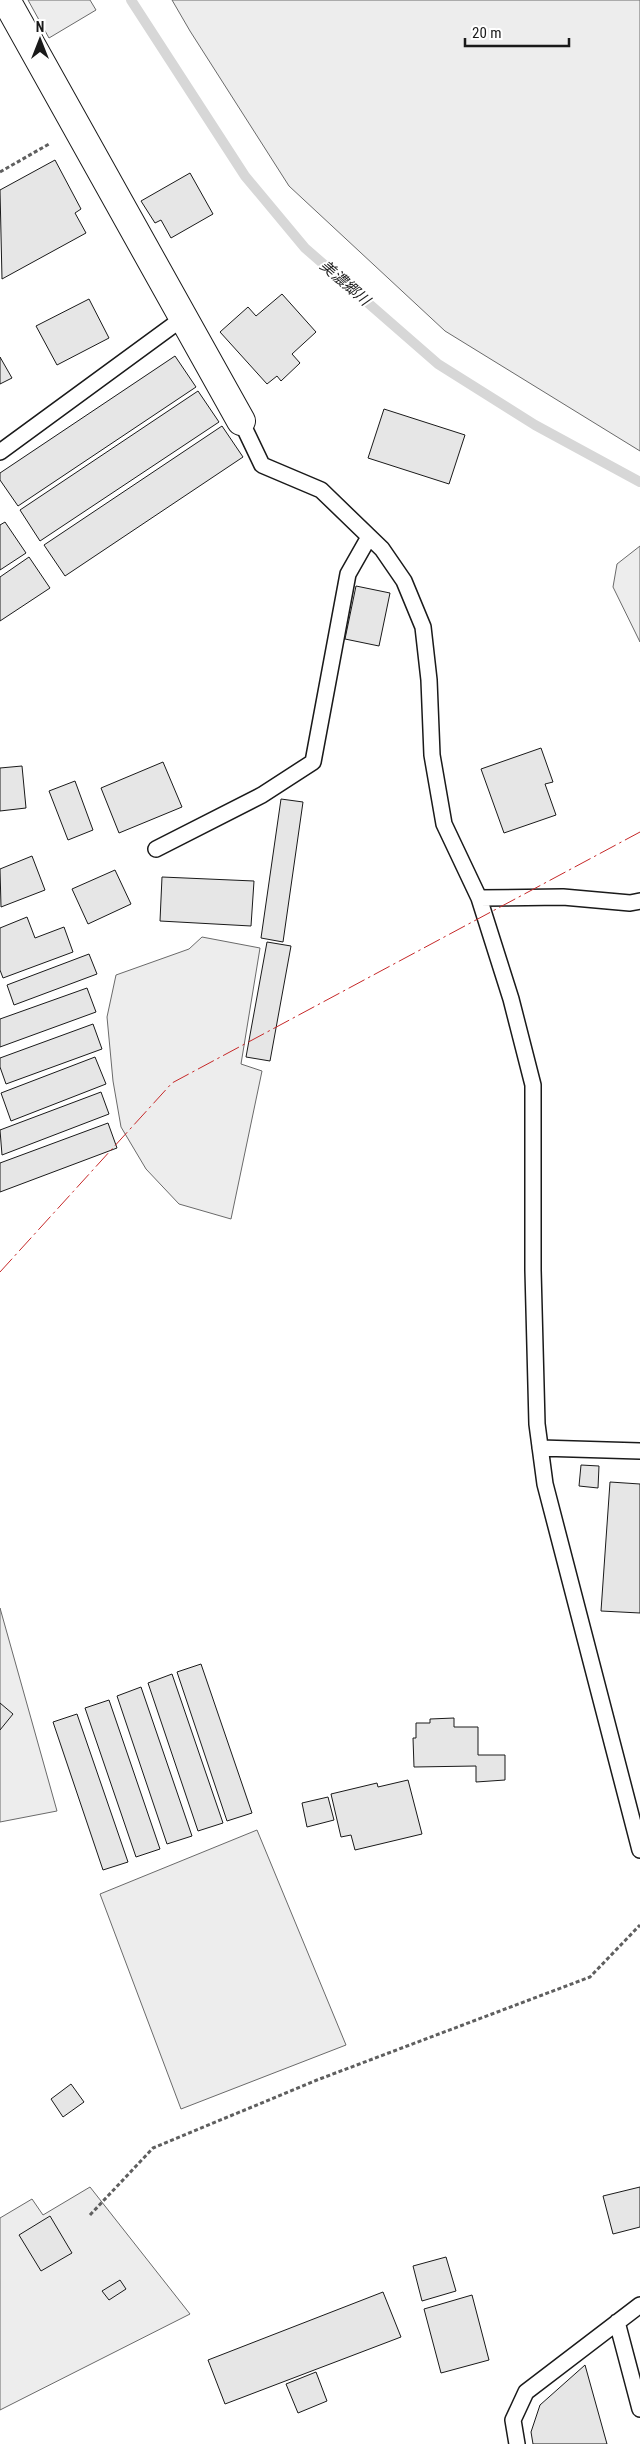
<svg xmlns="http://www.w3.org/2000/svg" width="640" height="2444" font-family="'Roboto Condensed','Noto Sans JP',sans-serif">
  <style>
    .built { fill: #ededed; stroke: #6a6a6a }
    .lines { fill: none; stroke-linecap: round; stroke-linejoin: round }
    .stream { stroke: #d7d7d7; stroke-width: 10 }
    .building { fill: #e6e6e6; stroke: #1a1a1a }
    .lane-casing { stroke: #1a1a1a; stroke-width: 18 }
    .street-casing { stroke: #1a1a1a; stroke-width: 30 }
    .path { stroke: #5f5f5f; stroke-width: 3; stroke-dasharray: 4 2.5; stroke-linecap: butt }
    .lane { stroke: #fff; stroke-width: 15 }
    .street { stroke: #fff; stroke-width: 28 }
    .power { stroke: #c62828; stroke-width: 1; stroke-dasharray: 18 4 2.5 4; stroke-linecap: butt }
    .labels { text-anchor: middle; stroke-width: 4; stroke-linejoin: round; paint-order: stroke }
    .water-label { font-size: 15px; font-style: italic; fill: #1a1a1a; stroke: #fff }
  </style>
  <rect width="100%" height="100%" fill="#fff"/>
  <path class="built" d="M28 0H90L96 10 49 38Z
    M172 0H640V451L445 331 289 186 190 31Z
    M640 546V642L613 587 617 564Z
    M202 937 260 948 241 1064 262 1071 231 1219 179 1204 146 1169 121 1127 113 1081 107 1017 116 975 189 949Z
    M0 1608 57 1811 0 1822Z
    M257 1830 346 2045 181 2109 100 1894Z
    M90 2187 190 2314 0 2410V2218L32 2199 43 2215Z"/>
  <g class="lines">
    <path class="stream" d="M131 0 245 176 305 248 438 364 535 425 640 482"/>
  </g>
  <path class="building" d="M55 160 81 209 75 213 86 233 2 279 0 190Z
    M190 173 213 214 171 238 161 220 155 223 141 201Z
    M282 294 316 332 292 354 300 363 281 381 277 376 267 384 220 332 248 307 256 316Z
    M89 299 109 338 57 365 36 326Z
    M175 356 196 387 18 506 0 480V473Z
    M0 357 12 378 0 384Z
    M198 391 219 422 40 541 20 510Z
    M384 409 465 435 449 484 368 458Z
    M222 426 243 457 65 576 44 545Z
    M5 522 26 553 0 570V525Z
    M29 557 50 588 0 621V577Z
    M356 586 390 593 379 646 345 639Z
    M541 748 553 782 545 784 556 815 504 833 481 769Z
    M163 762 182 807 119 833 101 788Z
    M22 766 26 808 0 811V768Z
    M75 781 93 830 68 840 49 791Z
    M281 799 303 802 283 942 261 938Z
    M32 856 45 890 1 907 0 869Z
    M115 870 131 904 88 924 72 889Z
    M162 877 254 881 251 926 160 921Z
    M27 917 35 938 64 927 73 952 3 978 0 970V928Z
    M267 942 291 946 270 1061 246 1057Z
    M89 954 97 974 14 1005 7 985Z
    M87 988 96 1012 0 1047V1019Z
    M93 1024 102 1049 6 1084 0 1067V1058Z
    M95 1057 106 1084 11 1121 1 1093Z
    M101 1092 109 1114 2 1155 0 1130Z
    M108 1123 117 1148 0 1192V1163Z
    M581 1465 599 1466 598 1488 579 1486Z
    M610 1482 640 1484V1613L601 1611Z
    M201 1664 252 1813 227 1821 177 1672Z
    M172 1674 223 1823 198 1831 148 1683Z
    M141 1687 192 1836 167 1844 117 1696Z
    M109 1700 160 1849 136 1857 85 1708Z
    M0 1703 13 1714 0 1730Z
    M77 1714 128 1862 103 1870 53 1722Z
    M454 1718V1727H478V1755H505V1780L476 1782V1766L414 1767 413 1738H416V1723H430V1719Z
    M408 1780 422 1834 355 1850 351 1835 341 1837 331 1794 377 1783 378 1787Z
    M328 1797 334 1820 307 1827 302 1803Z
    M71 2084 84 2102 63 2117 51 2099Z
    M640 2187V2227L613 2234 603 2196Z
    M50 2216 72 2253 41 2271 19 2235Z
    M446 2257 456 2291 422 2301 413 2266Z
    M120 2280 126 2289 109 2300 102 2291Z
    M383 2292 401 2337 225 2404 208 2360Z
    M472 2295 489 2360 441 2373 424 2309Z
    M585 2365 607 2444H533L531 2432 540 2405Z
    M316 2372 327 2401 298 2413 286 2384Z"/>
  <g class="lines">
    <defs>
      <path id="lane" d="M241 421 262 465 321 490 382 549 404 581 423 627 429 680 432 755 444 824 479 898 511 999 533 1085V1270L537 1424 545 1484 640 1850
        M0 452 183 318
        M156 849 262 795 313 762 348 574 369 537
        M479 898 563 897 630 903 640 901
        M540 1448 640 1451
        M617 2322 640 2409
        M517 2444 513 2420 526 2392 640 2305"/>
      <path id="street" d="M6 0 241 421"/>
    </defs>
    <use href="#lane" class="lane-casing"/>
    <use href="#street" class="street-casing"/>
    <path class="path" d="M0 172 49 144
      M90 2215 153 2148 317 2080 590 1977 640 1925"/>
    <use href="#lane" class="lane"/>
    <use href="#street" class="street"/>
    <path class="power" d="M0 1272 172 1083 640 832"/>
  </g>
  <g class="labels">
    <g class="water-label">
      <text transform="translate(345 283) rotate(41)" y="5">美濃郷川</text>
    </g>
  </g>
  <g transform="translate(40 40)" stroke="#ffffff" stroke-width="4" paint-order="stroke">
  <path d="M0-4L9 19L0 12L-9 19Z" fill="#1a1a1a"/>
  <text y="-8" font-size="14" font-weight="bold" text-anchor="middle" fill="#1a1a1a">N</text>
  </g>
  <path d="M465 38v8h104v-8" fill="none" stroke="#1a1a1a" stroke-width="2.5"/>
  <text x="472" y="38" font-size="15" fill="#1a1a1a" stroke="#ffffff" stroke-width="4" paint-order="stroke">20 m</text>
</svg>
